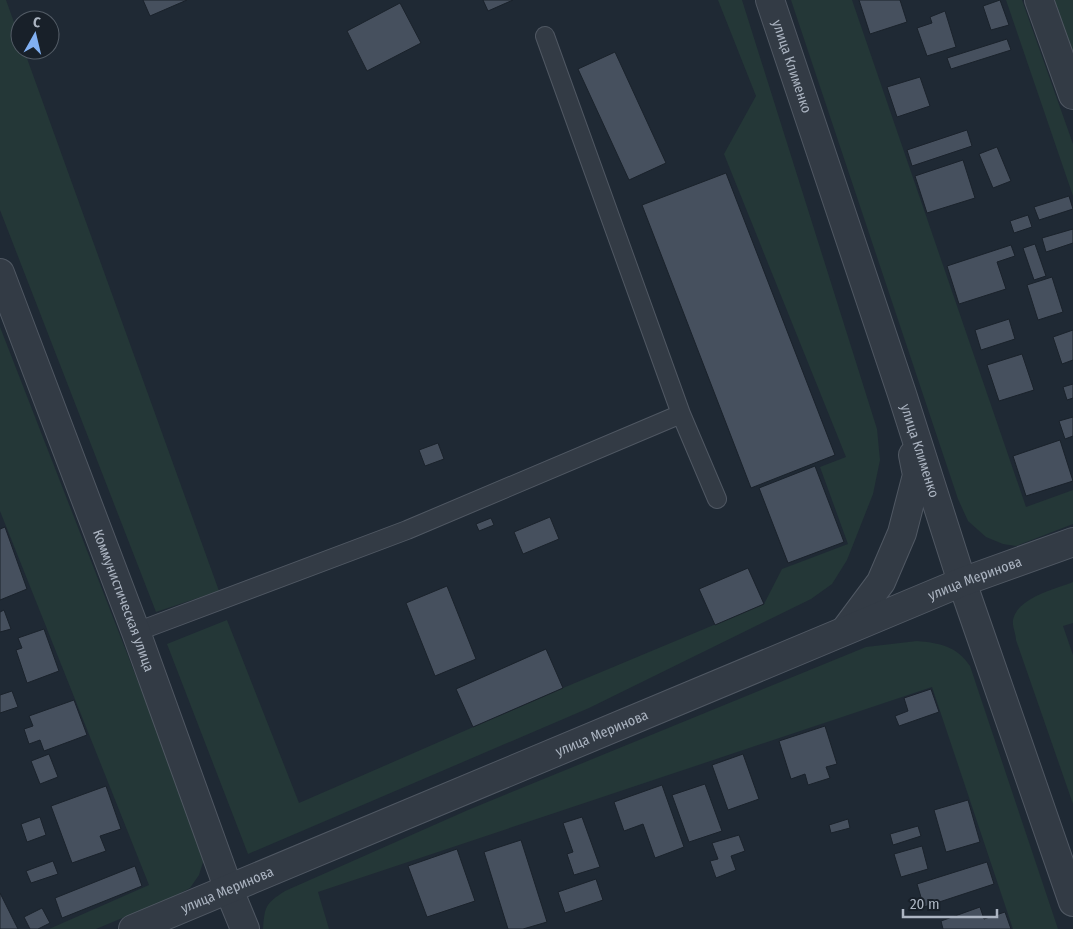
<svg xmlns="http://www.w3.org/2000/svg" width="1073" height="929" font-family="'Fira Sans Condensed',sans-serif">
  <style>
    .green { fill: #243737 }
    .building { fill: #46505e; stroke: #1a222b }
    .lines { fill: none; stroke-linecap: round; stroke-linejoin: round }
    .lane-casing { stroke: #505863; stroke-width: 20 }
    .street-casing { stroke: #505863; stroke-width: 30 }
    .lane { stroke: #333b45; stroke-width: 18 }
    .street { stroke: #333b45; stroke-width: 28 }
    .labels { text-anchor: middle; stroke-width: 4.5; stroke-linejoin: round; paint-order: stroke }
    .street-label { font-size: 14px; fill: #acb5c2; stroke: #182029 }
  </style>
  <rect width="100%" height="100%" fill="#1f2934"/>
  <path class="green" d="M0 0H6L20 39V50H24L219 591 156 612 0 210Z
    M718 0H742L877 429 880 460 873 494 847 560 832 584 811 599 589 708 248 854 167 644 227 620 299 803 563 688 764 604 782 569 848 544 820 467 846 457 724 154 756 96Z
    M791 0H852L1026 507 1073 490V524L1016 546 1003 544 986 537 968 521 958 499Z
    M1006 0H1022L1073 144V196Z
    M1054 0H1073V54Z
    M0 327 202 846 204 859 199 875 190 888 175 896 96 929H49L149 885 0 511Z
    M1073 582V623L1063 626 1073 655V804L1016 640C1016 634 1012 626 1013 620 1017 598 1055 589 1073 582Z
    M917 641C939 643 957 646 970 666L1058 929H1013L932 687 318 892 329 929H263C265 906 265 904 285 891L468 810 866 647Z"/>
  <path class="building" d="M143 0H187L150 16Z
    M483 0H513L488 11Z
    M859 0H900L907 22 870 34Z
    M1000 0 1009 25 991 30 983 6Z
    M400 3 421 43 367 71 347 31Z
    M945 11 956 47 927 56 917 28 932 23 930 17Z
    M1007 39 1011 50 951 69 947 58Z
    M615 52 666 163 629 180 578 69Z
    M920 77 930 106 897 117 887 87Z
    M967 130 972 146 912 166 907 150Z
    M997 147 1011 181 993 188 979 154Z
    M963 160 975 198 927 213 915 176Z
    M726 173 835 455 751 488 642 205Z
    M1069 196 1073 209 1039 220 1034 207Z
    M1028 215 1032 227 1014 233 1010 221Z
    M1073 229V243L1046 252 1042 238Z
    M1035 244 1046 276 1034 280 1023 248Z
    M1011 245 1015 256 997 262 1006 289 959 304 947 266Z
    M1052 277 1063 312 1038 320 1027 285Z
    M1009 319 1015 339 981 350 975 330Z
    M1073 330V360L1062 364 1053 337Z
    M1022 354 1034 390 999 401 987 365Z
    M1073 384V398L1067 400 1063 387Z
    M1073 417V436L1065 439 1059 421Z
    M1060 440 1073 481 1026 496 1013 456Z
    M438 443 444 459 425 466 419 450Z
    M815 466 844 542 788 563 759 488Z
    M550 517 559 539 523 554 514 532Z
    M491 518 494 525 479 531 476 524Z
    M5 527 27 589 0 600V529Z
    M748 568 764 604 715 625 699 589Z
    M447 586 476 659 435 676 406 603Z
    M4 610 11 629 0 632V612Z
    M44 629 59 671 27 683 16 650 22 648 18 638Z
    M546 649 563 688 473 727 456 689Z
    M931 689 939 712 899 726 895 716 908 711 904 698Z
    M12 691 18 707 0 713V695Z
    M74 700 87 735 44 751 40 740 29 744 24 729 33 726 29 716Z
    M825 726 837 764 826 767 830 778 808 785 805 774 791 779 779 741Z
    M49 754 58 777 40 784 31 761Z
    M743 754 759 799 728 810 712 765Z
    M705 784 722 831 689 842 672 795Z
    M662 785 684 847 655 858 643 824 624 831 614 802Z
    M106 786 121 829 100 836 106 851 72 863 51 806Z
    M968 800 980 842 946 852 934 810Z
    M40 817 46 835 27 842 21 824Z
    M582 817 600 867 574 875 567 854 573 852 563 823Z
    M848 819 850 828 831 833 829 825Z
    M918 826 921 836 893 845 890 834Z
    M739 835 745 851 731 856 736 870 716 878 710 861 718 859 712 843Z
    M521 840 547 922 523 929H508L484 852Z
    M922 846 928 869 901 877 894 854Z
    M457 849 475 901 427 917 408 866Z
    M53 861 58 874 31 883 26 871Z
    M987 862 994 884 924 907 917 884Z
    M135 866 142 886 62 918 55 898Z
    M596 879 603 900 565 913 558 892Z
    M0 893 18 929H0Z
    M980 907 984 919 1005 912 1011 929H943L941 921Z
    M42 908 50 923 38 929H30L24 917Z"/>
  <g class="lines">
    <defs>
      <path id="lane" d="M545 36 681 414 717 499
        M136 632 407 530 681 414"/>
      <g id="street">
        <path id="s1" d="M770 0 902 394 962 582 1073 902"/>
        <path d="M1039 0 1073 95"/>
        <path id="s2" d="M0 273 136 632 229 890 245 929"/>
        <path d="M846 629 881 582 902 533 917 475 913 455"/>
        <path id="s3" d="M133 929 962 582 1073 542"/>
      </g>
    </defs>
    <use href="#lane" class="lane-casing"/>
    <use href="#street" class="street-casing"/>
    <use href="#lane" class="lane"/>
    <use href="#street" class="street"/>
  </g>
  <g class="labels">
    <g class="street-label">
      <text dy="5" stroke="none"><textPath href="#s1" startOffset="70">улица Клименко</textPath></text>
      <text dy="5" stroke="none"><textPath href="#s1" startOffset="475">улица Клименко</textPath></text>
      <text dy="5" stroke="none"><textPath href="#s3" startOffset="912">улица Меринова</textPath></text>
      <text dy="5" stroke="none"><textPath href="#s2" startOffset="350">Коммунистическая улица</textPath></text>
      <text dy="5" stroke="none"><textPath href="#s3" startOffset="508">улица Меринова</textPath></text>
      <text dy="5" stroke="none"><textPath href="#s3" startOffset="102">улица Меринова</textPath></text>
    </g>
  </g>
  <g transform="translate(35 35) rotate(8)"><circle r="24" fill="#182029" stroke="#535c66"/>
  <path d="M0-4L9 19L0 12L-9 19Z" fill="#81b0f2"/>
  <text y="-8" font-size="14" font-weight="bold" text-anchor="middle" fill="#acb5c2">С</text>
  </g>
  <path d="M903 909v8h94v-8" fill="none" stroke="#acb5c2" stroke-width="2.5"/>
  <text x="910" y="909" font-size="15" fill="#acb5c2" stroke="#182029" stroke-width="4" paint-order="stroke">20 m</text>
</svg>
